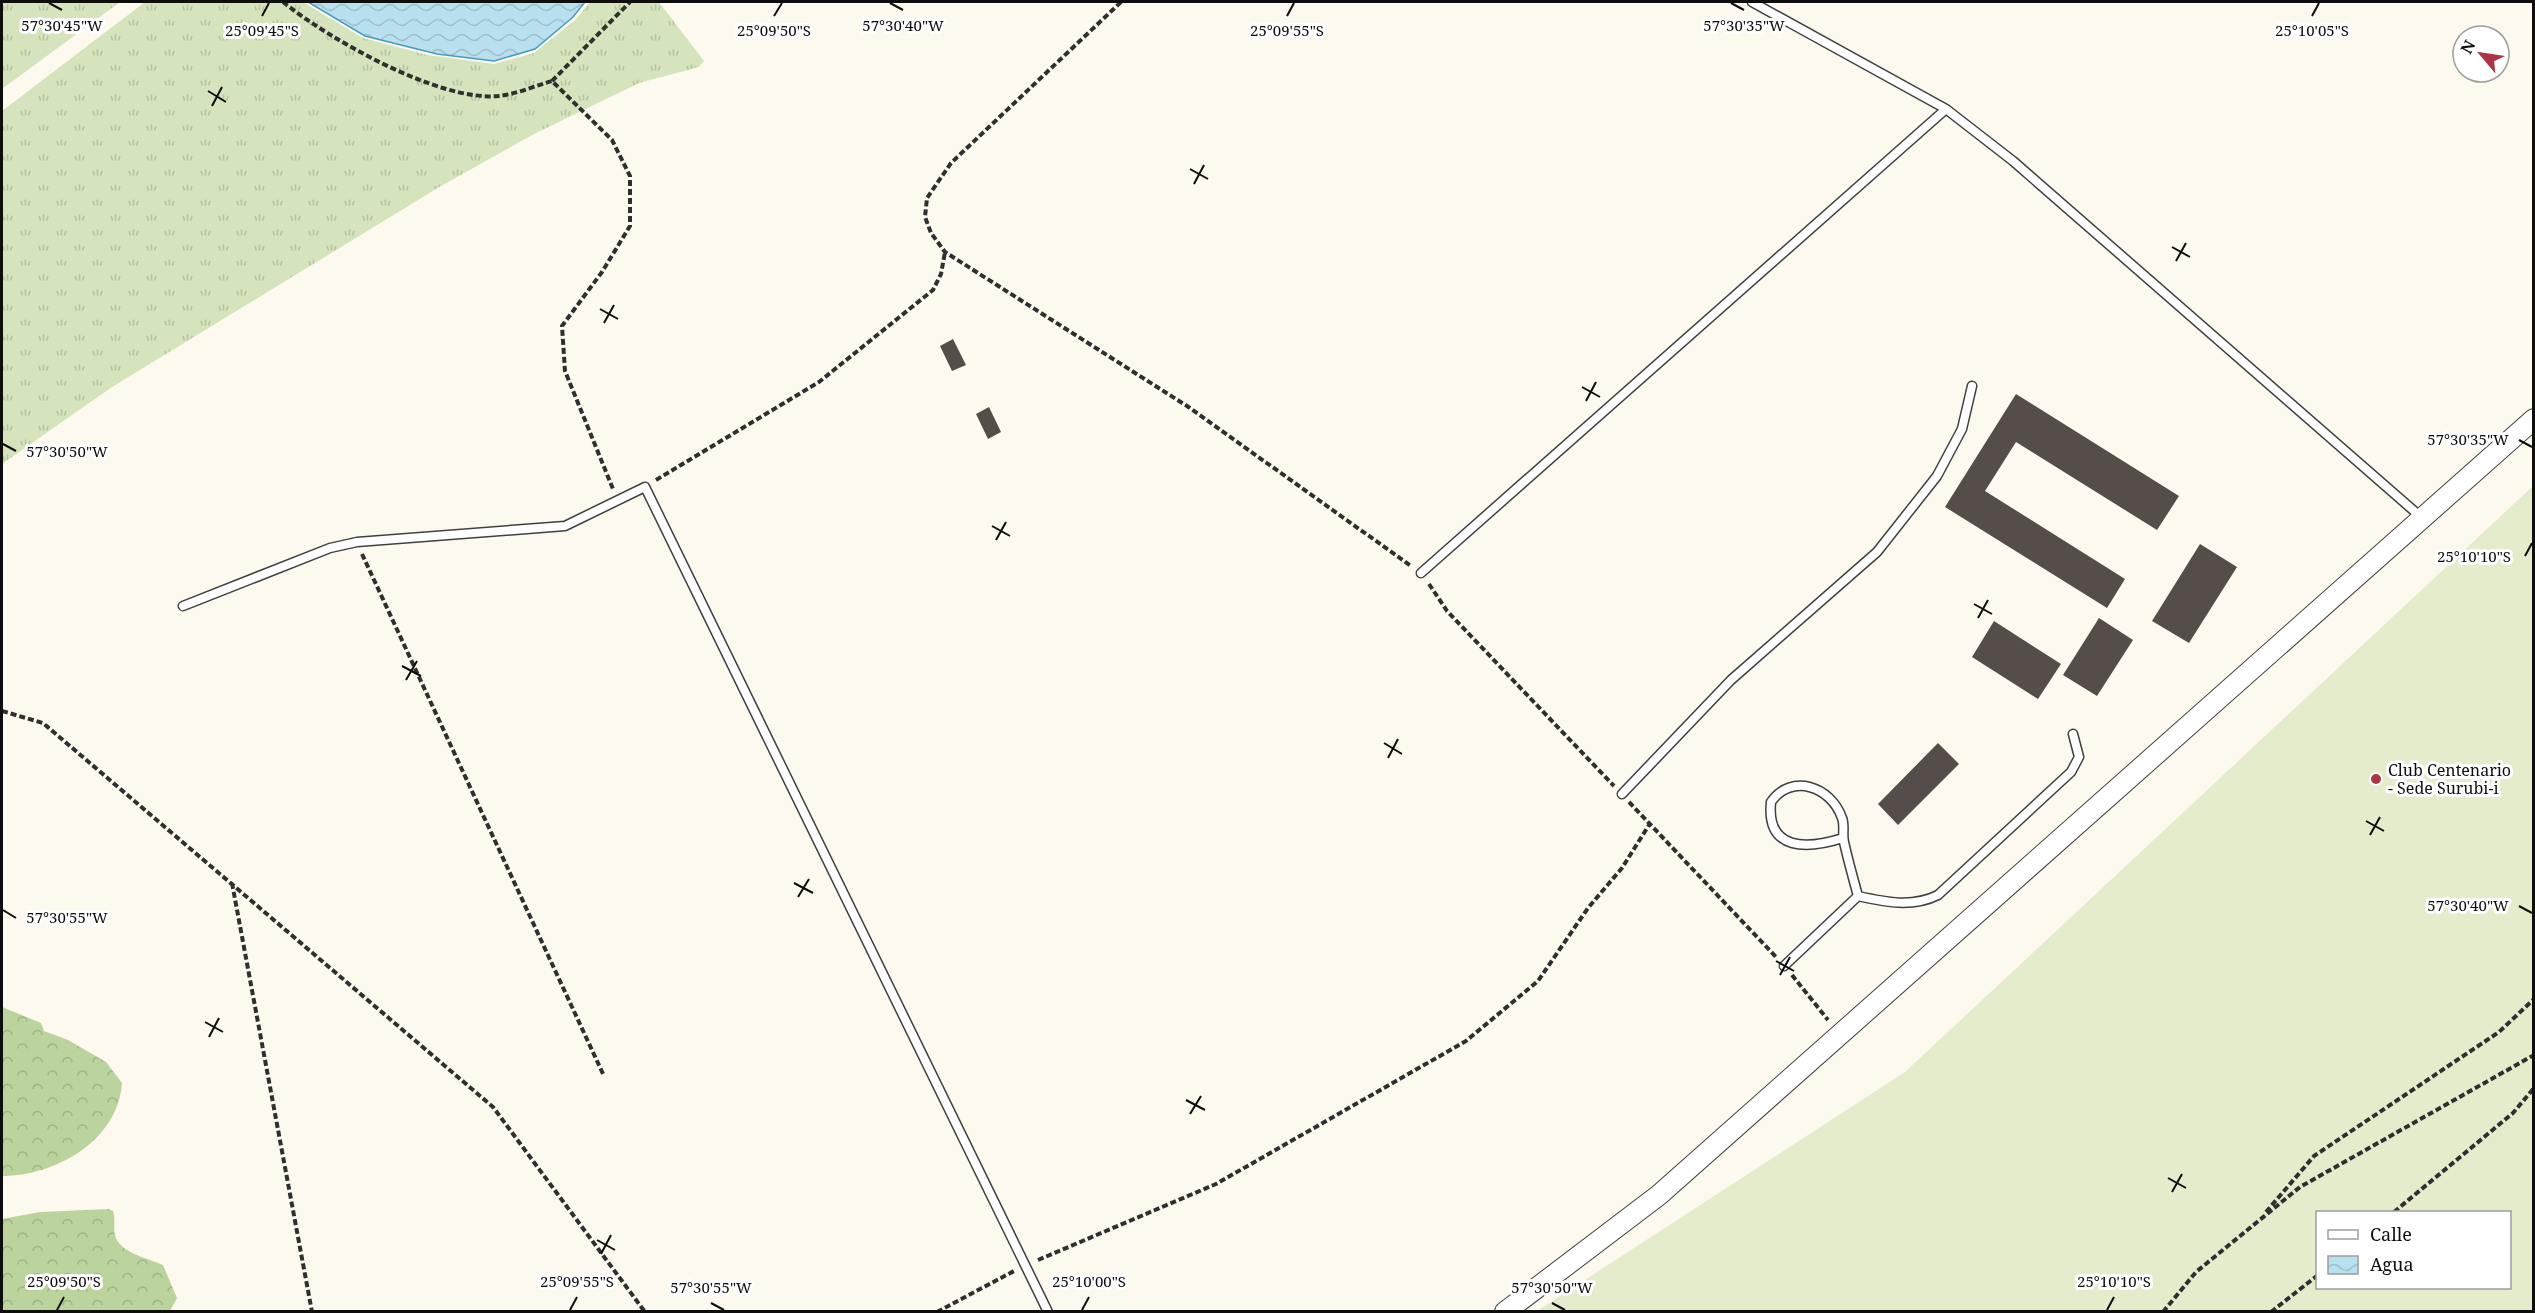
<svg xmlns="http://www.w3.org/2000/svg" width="2535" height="1313" font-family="'Noto Serif',serif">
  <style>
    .grass { fill: url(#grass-tufts) }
    .forest { fill: url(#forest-crowns) }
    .pitch { fill: #e4eccc; fill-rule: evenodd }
    .water { fill: url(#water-waves); stroke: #479bbf; stroke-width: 1.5 }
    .building { fill: #544d4a }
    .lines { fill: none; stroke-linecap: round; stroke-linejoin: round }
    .service-casing { stroke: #404040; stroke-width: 11 }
    .tertiary-casing { stroke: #404040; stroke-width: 22 }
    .path { stroke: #2f2f2f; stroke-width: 4; stroke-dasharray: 6 3; stroke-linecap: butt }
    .service { stroke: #fff; stroke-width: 8 }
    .tertiary { stroke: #fff; stroke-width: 20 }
    .ticks { fill: none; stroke: #0d0d0d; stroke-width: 2 }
    .poi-dot { fill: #ae3345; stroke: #fff; stroke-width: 2 }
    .labels { text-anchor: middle; stroke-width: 6; stroke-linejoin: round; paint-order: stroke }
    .poi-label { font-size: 16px; fill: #0d0d0d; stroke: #fff; text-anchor: start }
    .ticks-label { font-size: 15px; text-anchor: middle; fill: #0d0d0d; stroke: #fff; stroke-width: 6; stroke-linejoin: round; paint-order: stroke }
  </style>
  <defs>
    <pattern id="grass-tufts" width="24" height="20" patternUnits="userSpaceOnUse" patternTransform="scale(1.5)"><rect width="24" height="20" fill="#d5e4bc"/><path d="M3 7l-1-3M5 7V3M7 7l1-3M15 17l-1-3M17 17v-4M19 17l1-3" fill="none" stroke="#b6c2a0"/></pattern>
    <pattern id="forest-crowns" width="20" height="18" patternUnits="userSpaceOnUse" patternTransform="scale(1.5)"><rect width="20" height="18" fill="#bbd39c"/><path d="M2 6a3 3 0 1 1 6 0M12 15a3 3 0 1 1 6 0" fill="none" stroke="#a0b485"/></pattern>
    <pattern id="water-waves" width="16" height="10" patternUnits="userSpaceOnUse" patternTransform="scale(1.5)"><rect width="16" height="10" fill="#b8e0ef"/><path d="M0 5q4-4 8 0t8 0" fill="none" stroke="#9dbfcc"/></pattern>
  </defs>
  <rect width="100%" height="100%" fill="#fdf9ee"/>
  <path class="grass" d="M2 2H120L2 89Z
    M145 2H303L363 38 428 55 494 64 534 53 575 20 590 2H659L704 61 699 67 639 83 534 134 441 186 112 387 2 464V111Z"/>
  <path class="forest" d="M2 1007 41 1023 44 1031 68 1040 106 1062 122 1083C118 1141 55 1176 2 1176Z
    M109 1209 113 1211C116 1220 113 1227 115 1235 119 1253 148 1258 163 1265L177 1298 170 1311H2V1219L40 1212Z"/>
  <path class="pitch" d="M2533 486V1311H1537L1905 1072ZM2318 1212H2510V1288H2318Z"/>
  <path class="water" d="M308 2H585L573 17 535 49 494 61 437 54 365 36Z"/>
  <path class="building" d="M953 339 966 365 952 371 940 346Z
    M2016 394 2179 496 2157 530 2016 442 1985 491 2125 579 2107 608 1945 507Z
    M989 407 1001 432 988 439 976 414Z
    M2200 544 2237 567 2189 643 2152 621Z
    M2099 618 2133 640 2097 696 2063 675Z
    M1994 621 2061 664 2038 699 1972 657Z
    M1938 743 1959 764 1898 825 1878 804Z"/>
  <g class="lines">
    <defs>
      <path id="service" d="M1752 2 1946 109 2013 161 2421 517
        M1421 573 1946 109
        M183 606 330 548 357 542 565 526 645 487 1048 1312
        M1622 794 1731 680 1877 552 1937 476 1962 429 1972 386
        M1858 896C1885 902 1912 908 1938 895L2071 772 2079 757 2073 734
        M1784 966 1858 896C1853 878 1848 860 1844 842 1842 834 1845 825 1842 818 1831 786 1791 773 1771 802 1766 852 1808 849 1843 838"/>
      <path id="tertiary" d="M1505 1312 1659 1195 2534 419"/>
    </defs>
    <use href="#service" class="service-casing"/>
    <use href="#tertiary" class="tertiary-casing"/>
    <path class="path" d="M283 2C329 39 439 102 499 96 516 94 535 86 552 81L612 140 630 176V226L602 272 562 326 565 371 613 489
      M1121 2 951 163 927 198 925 217 931 233 945 252 1187 406 1411 566
      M552 81 630 2
      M656 480 819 382 933 290 941 274 945 252
      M362 554 604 1076
      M1429 584 1447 611 1614 786
      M2 711 43 723 493 1107 645 1312
      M1629 802 1777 958
      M232 883 312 1312
      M1792 975 1828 1020
      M2266 1212 2314 1156 2499 1032 2534 999
      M2394 1212 2513 1113 2534 1088
      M1038 1260 1216 1184 1466 1041 1538 981 1588 908 1622 868 1649 825
      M937 1312 1014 1271
      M2163 1312 2196 1272 2300 1187 2534 1055
      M2271 1312 2318 1275"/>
    <use href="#service" class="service"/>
    <use href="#tertiary" class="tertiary"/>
  </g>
  <path class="ticks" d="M49 3 62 10M890 3 903 10M1731 3 1744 10M262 16 269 3M774 16 782 3M1287 16 1294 3M2312 16 2319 3M208 91 226 102M212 106 222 87M1190 169 1208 179M1194 184 1204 165M2172 247 2190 257M2176 261 2186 243M600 309 618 319M604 323 614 305M1582 387 1600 397M1586 401 1596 382M2519 440 2532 447M3 444 16 451M992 526 1010 536M996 540 1006 522M2525 556 2532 543M1974 604 1992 614M1978 618 1988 600M402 666 421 676M406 680 417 661M1384 743 1402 754M1388 758 1398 739M2366 821 2384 831M2370 835 2380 817M794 883 813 893M798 897 809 879M2519 906 2532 913M3 910 16 918M1776 961 1794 971M1780 975 1790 957M205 1022 223 1032M209 1037 219 1018M1186 1100 1205 1110M1190 1114 1201 1096M2168 1178 2186 1188M2172 1192 2182 1174M597 1240 615 1250M601 1254 611 1235M711 1303 724 1310M1552 1303 1565 1310M57 1310 64 1297M570 1310 577 1297M1082 1310 1089 1297M2107 1310 2114 1297"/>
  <circle class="poi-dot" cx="2376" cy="779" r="6"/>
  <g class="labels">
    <g class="poi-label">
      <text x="2388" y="776">Club Centenario<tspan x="2388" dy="18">- Sede Surubi-i</tspan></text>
    </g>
  </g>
  <g class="ticks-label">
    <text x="62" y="31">57°30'45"W</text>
    <text x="903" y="31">57°30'40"W</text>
    <text x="1744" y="31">57°30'35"W</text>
    <text x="2312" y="36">25°10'05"S</text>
    <text x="262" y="36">25°09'45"S</text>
    <text x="774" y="36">25°09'50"S</text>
    <text x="1287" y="36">25°09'55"S</text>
    <text x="2468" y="445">57°30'35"W</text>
    <text x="67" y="457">57°30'50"W</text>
    <text x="2474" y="562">25°10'10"S</text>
    <text x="2468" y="911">57°30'40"W</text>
    <text x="67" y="923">57°30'55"W</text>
    <text x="64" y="1287">25°09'50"S</text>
    <text x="577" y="1287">25°09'55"S</text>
    <text x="1089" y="1287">25°10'00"S</text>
    <text x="2114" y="1287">25°10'10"S</text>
    <text x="711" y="1293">57°30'55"W</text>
    <text x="1552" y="1293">57°30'50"W</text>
  </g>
  <rect width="2535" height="1313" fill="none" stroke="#0d0d0d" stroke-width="6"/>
  <rect x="2316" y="1211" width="195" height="78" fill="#ffffff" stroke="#9e9e9e" stroke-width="1.5"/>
  <rect x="2328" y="1230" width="30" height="9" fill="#ffffff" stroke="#9e9e9e" stroke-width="1.5"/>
  <text x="2370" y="1241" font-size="18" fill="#0d0d0d">Calle</text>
  <rect x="2328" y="1256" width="30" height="18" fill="url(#water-waves)" stroke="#9e9e9e" stroke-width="1.5"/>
  <text x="2370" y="1271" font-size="18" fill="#0d0d0d">Agua</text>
  <g transform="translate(2481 54) rotate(299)"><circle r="28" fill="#ffffff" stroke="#9e9e9e" stroke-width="1.5"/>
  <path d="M0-4.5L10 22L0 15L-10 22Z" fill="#ae3345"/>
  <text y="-9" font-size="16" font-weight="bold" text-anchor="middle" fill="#0d0d0d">N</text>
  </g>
</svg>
